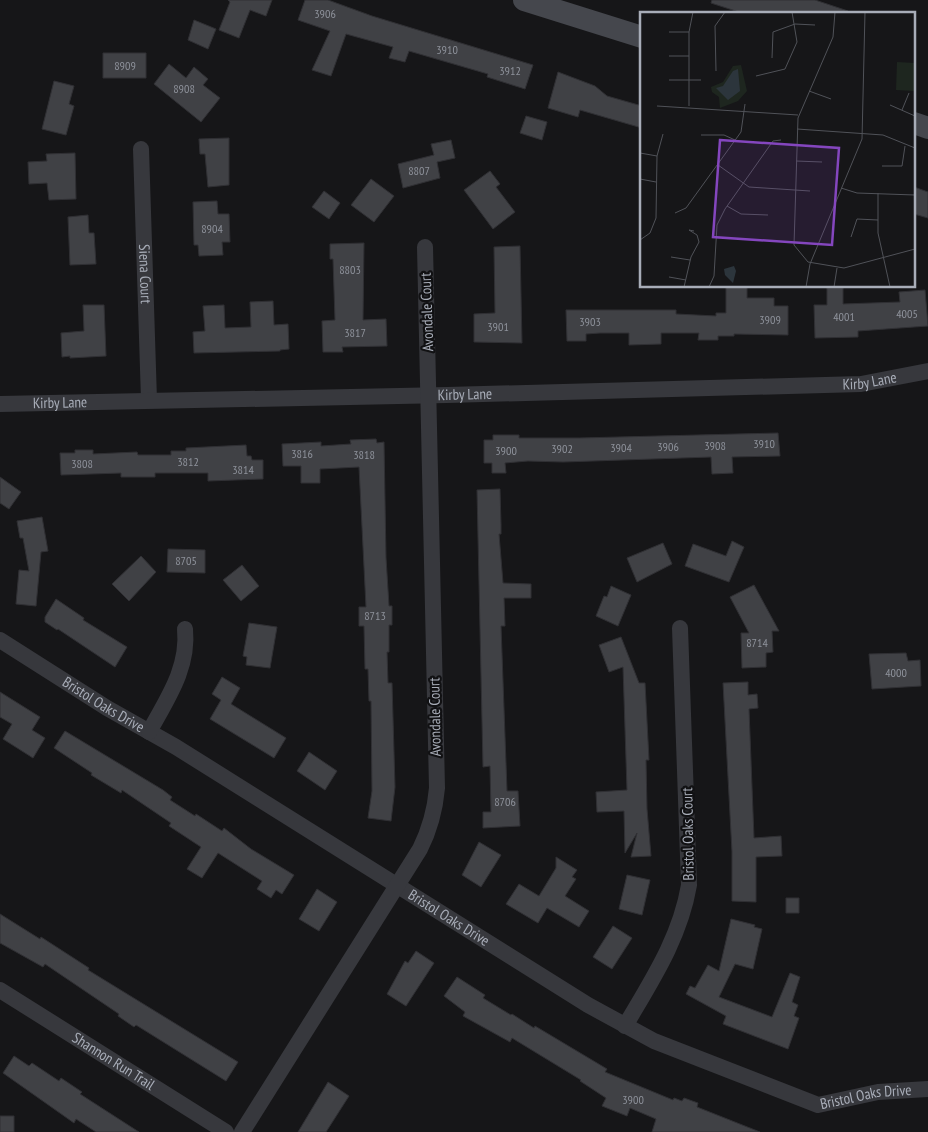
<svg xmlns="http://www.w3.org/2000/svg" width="928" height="1132" font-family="'PT Sans Narrow',sans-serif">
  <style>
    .building { fill: #404145; stroke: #303034 }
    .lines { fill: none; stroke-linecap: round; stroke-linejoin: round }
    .street { stroke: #37383d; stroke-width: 16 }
    .secondary { stroke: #45474d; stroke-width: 22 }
    .labels { text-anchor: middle; stroke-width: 4.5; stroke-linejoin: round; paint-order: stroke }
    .number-label { font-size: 12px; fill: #8e929b }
    .street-label { font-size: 15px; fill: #a8adb8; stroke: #111113 }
    .inset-road { fill: none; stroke: #505258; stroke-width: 1 }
    .view { fill: #8446be; fill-opacity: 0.15; stroke: #8446be; stroke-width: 2.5 }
    .inset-edge { fill: none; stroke: #a8adb8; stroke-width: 2.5 }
  </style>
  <rect width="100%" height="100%" fill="#161618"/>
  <path class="building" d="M228 0H272L266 16 250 10 239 38 219 30 230 2Z
    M305 0H328L372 16 533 65 525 89 487 77 488 74 409 51 405 62 389 58 393 47 346 34 331 76 312 70 330 31 298 20Z
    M712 0H815L848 11V14H745L711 3Z
    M194 20 216 29 208 49 188 40Z
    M103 53H146V78H103Z
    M169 64 186 78 194 67 208 79 203 85 220 98 201 122 154 84Z
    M558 72 595 86 607 96 642 106V128L580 110 578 117 548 108Z
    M54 81 74 86 69 104 74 106 66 135 42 129Z
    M526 116 547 122 542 140 520 133Z
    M229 138V185L208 187 205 154H200L199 139Z
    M451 140 455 158 437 162 440 178 403 188 398 164 434 155 431 144Z
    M75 153 76 199 49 200 47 183 29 184 28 162 47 161 46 154Z
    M490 171 500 184 496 187 515 212 493 229 464 190Z
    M371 179 394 196 374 222 351 205Z
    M914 187 928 192V218L914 214Z
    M324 191 340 203 329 219 312 207Z
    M217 201 218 214H229L230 242H222L223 255 199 256 198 245H194L193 202Z
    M88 215 89 233H94L96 264 70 265 68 217Z
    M364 243 363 320 386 319 387 346 342 347 343 352H323L322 321 335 320 333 259H330V244Z
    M520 246 522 343 474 342V314L495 313 494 247Z
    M726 286H747V298H774V306H788V335L734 334V336H718V340H698L699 333H661V344L629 345V333H600L586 334V341H567L566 310H676V314L716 316V313H726Z
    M827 288H843V304L900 302 899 292 925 290 928 326 858 331V337L815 338 814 305H827Z
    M273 301 274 325 288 324 289 349 280 350V351L194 353 193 332 205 331 203 306 224 305 225 328 251 327 250 302Z
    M83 305H104L106 356 70 358V356L62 357 61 333 84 331Z
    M778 433 780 456 732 457 733 473 712 474 711 457 563 462 528 461 505 463 506 473H492V463H484V440H493V435H519V438H579Z
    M376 439 377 443 384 442 386 558 389 606H392V625H389V652H387L388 683H392L395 787 391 821 368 818 372 791 371 701H369L368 669H365L364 626H359V607H366L359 467 320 469V483H301V466H283L282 444 321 442V446L351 444 350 440Z
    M246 445 247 456H251L252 460H263V479L208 481V473H155V477H121V473L61 475 60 453H75V450H93V454L137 452 138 455H171V451H186V448Z
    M0 477 21 492 9 509 0 503Z
    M500 489 501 524V534H499L503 583 531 584V598H504L505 626H501L507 791H518L520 826 483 828V812H491L490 766 483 767 477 490Z
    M42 517 48 551 41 552 36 606 16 604 19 570 29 571 23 538H20L17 521Z
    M732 541 744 547 729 582 685 566 693 544 726 556Z
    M663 543 672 564 637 582 627 558Z
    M168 549 205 550V573L167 572Z
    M141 556 156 572 129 601 112 584Z
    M242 565 259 586 241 601 223 580Z
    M754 585 779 631H772L773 652 766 653V667L742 668 741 633H749L730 597Z
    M611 586 631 595 618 626 596 616 604 596 607 597Z
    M56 599 84 618 83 620 127 647 115 667 58 629 57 630 45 622V617Z
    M249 623 277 627 270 668 246 665 247 657 243 656Z
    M621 637 639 683H645L649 760H646L647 809 651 856 631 857 637 833 625 853 624 811 597 812 596 792 627 790 623 667 609 672 599 645Z
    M906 653 908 661 920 660 921 686 872 689 869 654Z
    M222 677 240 688 231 704 286 738 274 758 210 719 221 700 212 694Z
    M748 682V695L757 694 758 708 749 709 754 838 781 836 782 856 756 857V902L732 901V852L723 683Z
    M0 692 40 717 32 730 45 738 33 758 3 739 12 724 0 717Z
    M65 731 163 790 172 797 170 800 195 816 196 814 222 831 224 828 251 849 294 875 282 894 276 890 271 898 257 889 262 881 218 853 202 878 187 869 201 847 169 826 171 823 122 790 121 793 91 775 92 773 54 748Z
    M309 752 337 771 325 790 297 771Z
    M479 842 501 855 481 887 462 875Z
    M556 857 577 870 572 877 576 879 565 896 589 911 579 927 547 908 538 923 506 904 519 884 539 896 556 868Z
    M627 875 650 880 642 915 619 909Z
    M317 889 337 902 319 931 299 919Z
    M786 898H799V913H786Z
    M0 914 40 939 41 937 89 968 88 970 238 1062 226 1081 136 1025 134 1027 118 1016 119 1014 45 964 43 967 0 943Z
    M731 919 755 925 754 927 762 929 753 969 735 964 719 997 772 1017 790 973 800 977 792 1002 798 1005 794 1016 799 1018 788 1049 723 1024 726 1016 686 994 690 986 695 988 708 965 719 971Z
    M613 926 632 938 612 969 593 957Z
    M416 951 434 963 406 1006 387 994 405 961 408 963Z
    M457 977 485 995 483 998 511 1015 512 1014 534 1028 535 1026 607 1069 605 1072 673 1100 674 1098 682 1101 684 1098 698 1103 697 1107 760 1132H652L656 1119 630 1108 627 1116 602 1106 606 1098 580 1081 581 1080 512 1038 510 1042 463 1016 465 1012 444 996Z
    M14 1056 29 1066 32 1063 59 1081 61 1078 82 1092 80 1094 139 1132H96L76 1119 74 1123 3 1073Z
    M328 1082 349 1096 326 1132H298Z
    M0 1116H14V1132H0Z"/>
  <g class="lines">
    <g class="street">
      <path id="s1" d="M141 149 149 400"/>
      <path id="s2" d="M0 404 447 395 861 384 928 371"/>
      <path id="s3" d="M0 640 107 708 176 747 588 1005 654 1041 818 1105 878 1092 928 1089"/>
      <path d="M149 732C167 699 189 668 185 629"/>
      <path id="s4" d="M0 990 226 1132"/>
      <path d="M625 1026C652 980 680 938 689 885L680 628"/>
      <path d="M242 1132 420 849C430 829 435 811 437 788L425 247"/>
    </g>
    <path class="secondary" d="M524 0 642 37
      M914 123 928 128"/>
  </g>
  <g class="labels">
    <g class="number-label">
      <text x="325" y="18">3906</text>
      <text x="447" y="54">3910</text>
      <text x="125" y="70">8909</text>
      <text x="510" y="75">3912</text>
      <text x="184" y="93">8908</text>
      <text x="419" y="175">8807</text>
      <text x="212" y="233">8904</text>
      <text x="350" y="274">8803</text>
      <text x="907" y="318">4005</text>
      <text x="844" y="321">4001</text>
      <text x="770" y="324">3909</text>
      <text x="590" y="326">3903</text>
      <text x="498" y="331">3901</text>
      <text x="355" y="337">3817</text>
      <text x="764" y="448">3910</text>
      <text x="715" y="450">3908</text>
      <text x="668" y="451">3906</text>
      <text x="621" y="452">3904</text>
      <text x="562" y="453">3902</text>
      <text x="506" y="455">3900</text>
      <text x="302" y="458">3816</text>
      <text x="364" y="459">3818</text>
      <text x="188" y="466">3812</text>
      <text x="82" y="468">3808</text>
      <text x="243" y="474">3814</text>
      <text x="186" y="565">8705</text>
      <text x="375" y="620">8713</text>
      <text x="757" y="647">8714</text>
      <text x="896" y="677">4000</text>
      <text x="505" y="806">8706</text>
      <text x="633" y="1104">3900</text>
    </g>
    <g class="street-label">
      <text dy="5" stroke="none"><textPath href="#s1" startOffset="125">Siena Court</textPath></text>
      <text transform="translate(427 312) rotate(-92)" y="5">Avondale Court</text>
      <text dy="5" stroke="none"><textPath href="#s2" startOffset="870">Kirby Lane</textPath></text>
      <text dy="5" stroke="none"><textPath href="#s2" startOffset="465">Kirby Lane</textPath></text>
      <text dy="5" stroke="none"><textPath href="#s2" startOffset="60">Kirby Lane</textPath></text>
      <text dy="5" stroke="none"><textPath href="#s3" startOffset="122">Bristol Oaks Drive</textPath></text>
      <text transform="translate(435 717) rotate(-91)" y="5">Avondale Court</text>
      <text transform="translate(688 834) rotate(-91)" y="5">Bristol Oaks Court</text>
      <text dy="5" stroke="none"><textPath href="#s3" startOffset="528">Bristol Oaks Drive</textPath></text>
      <text dy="5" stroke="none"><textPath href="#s4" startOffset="134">Shannon Run Trail</textPath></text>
      <text dy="5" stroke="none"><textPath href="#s3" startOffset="992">Bristol Oaks Drive</textPath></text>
    </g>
  </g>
  <g transform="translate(640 12)">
    <rect width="275" height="275" fill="#161618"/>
    <path d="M257 50 275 51V79L256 78ZM101 53 107 79 98 89 80 96 79 85 72 80 71 75 83 70 93 54Z" fill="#1e261f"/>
    <path d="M98 57 100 79 88 88 76 76 83 74 93 59ZM94 254 96 259 93 271 85 263 84 257Z" fill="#2c353c"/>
    <path class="inset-road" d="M195 0 193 25 158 106 154 233 168 250 204 256 275 237M29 20H49M29 44H49M132 46 133 20 155 12 175 13M76 59 75 14 85 0M116 64 145 57 157 30 152 0M29 68H61M169 79 191 87M250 93 275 104M17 94 158 103M49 94V20L53 0M262 98 269 81M157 117 243 123 275 136M61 123H84L95 128M0 141 17 144M156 149 182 150M78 153 109 175 170 179M242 154H262L265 134M0 167 16 170M201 176 217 181 275 183M238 181V221L250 275M87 194 101 202 128 203M35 201 46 196 101 120 105 92M211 225 217 207 238 208M0 228 10 221 16 206 17 144 23 122M31 245 50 248M29 265 46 268M44 275 51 245 59 230 57 223 49 218 54 219M69 275 74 264 77 213 85 197 133 129 141 128M166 275 170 252 222 127 225 0M194 275 197 256"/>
    <path class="view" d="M80 128 199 136 192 233 73 225Z"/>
    <rect width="275" height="275" class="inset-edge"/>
  </g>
</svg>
